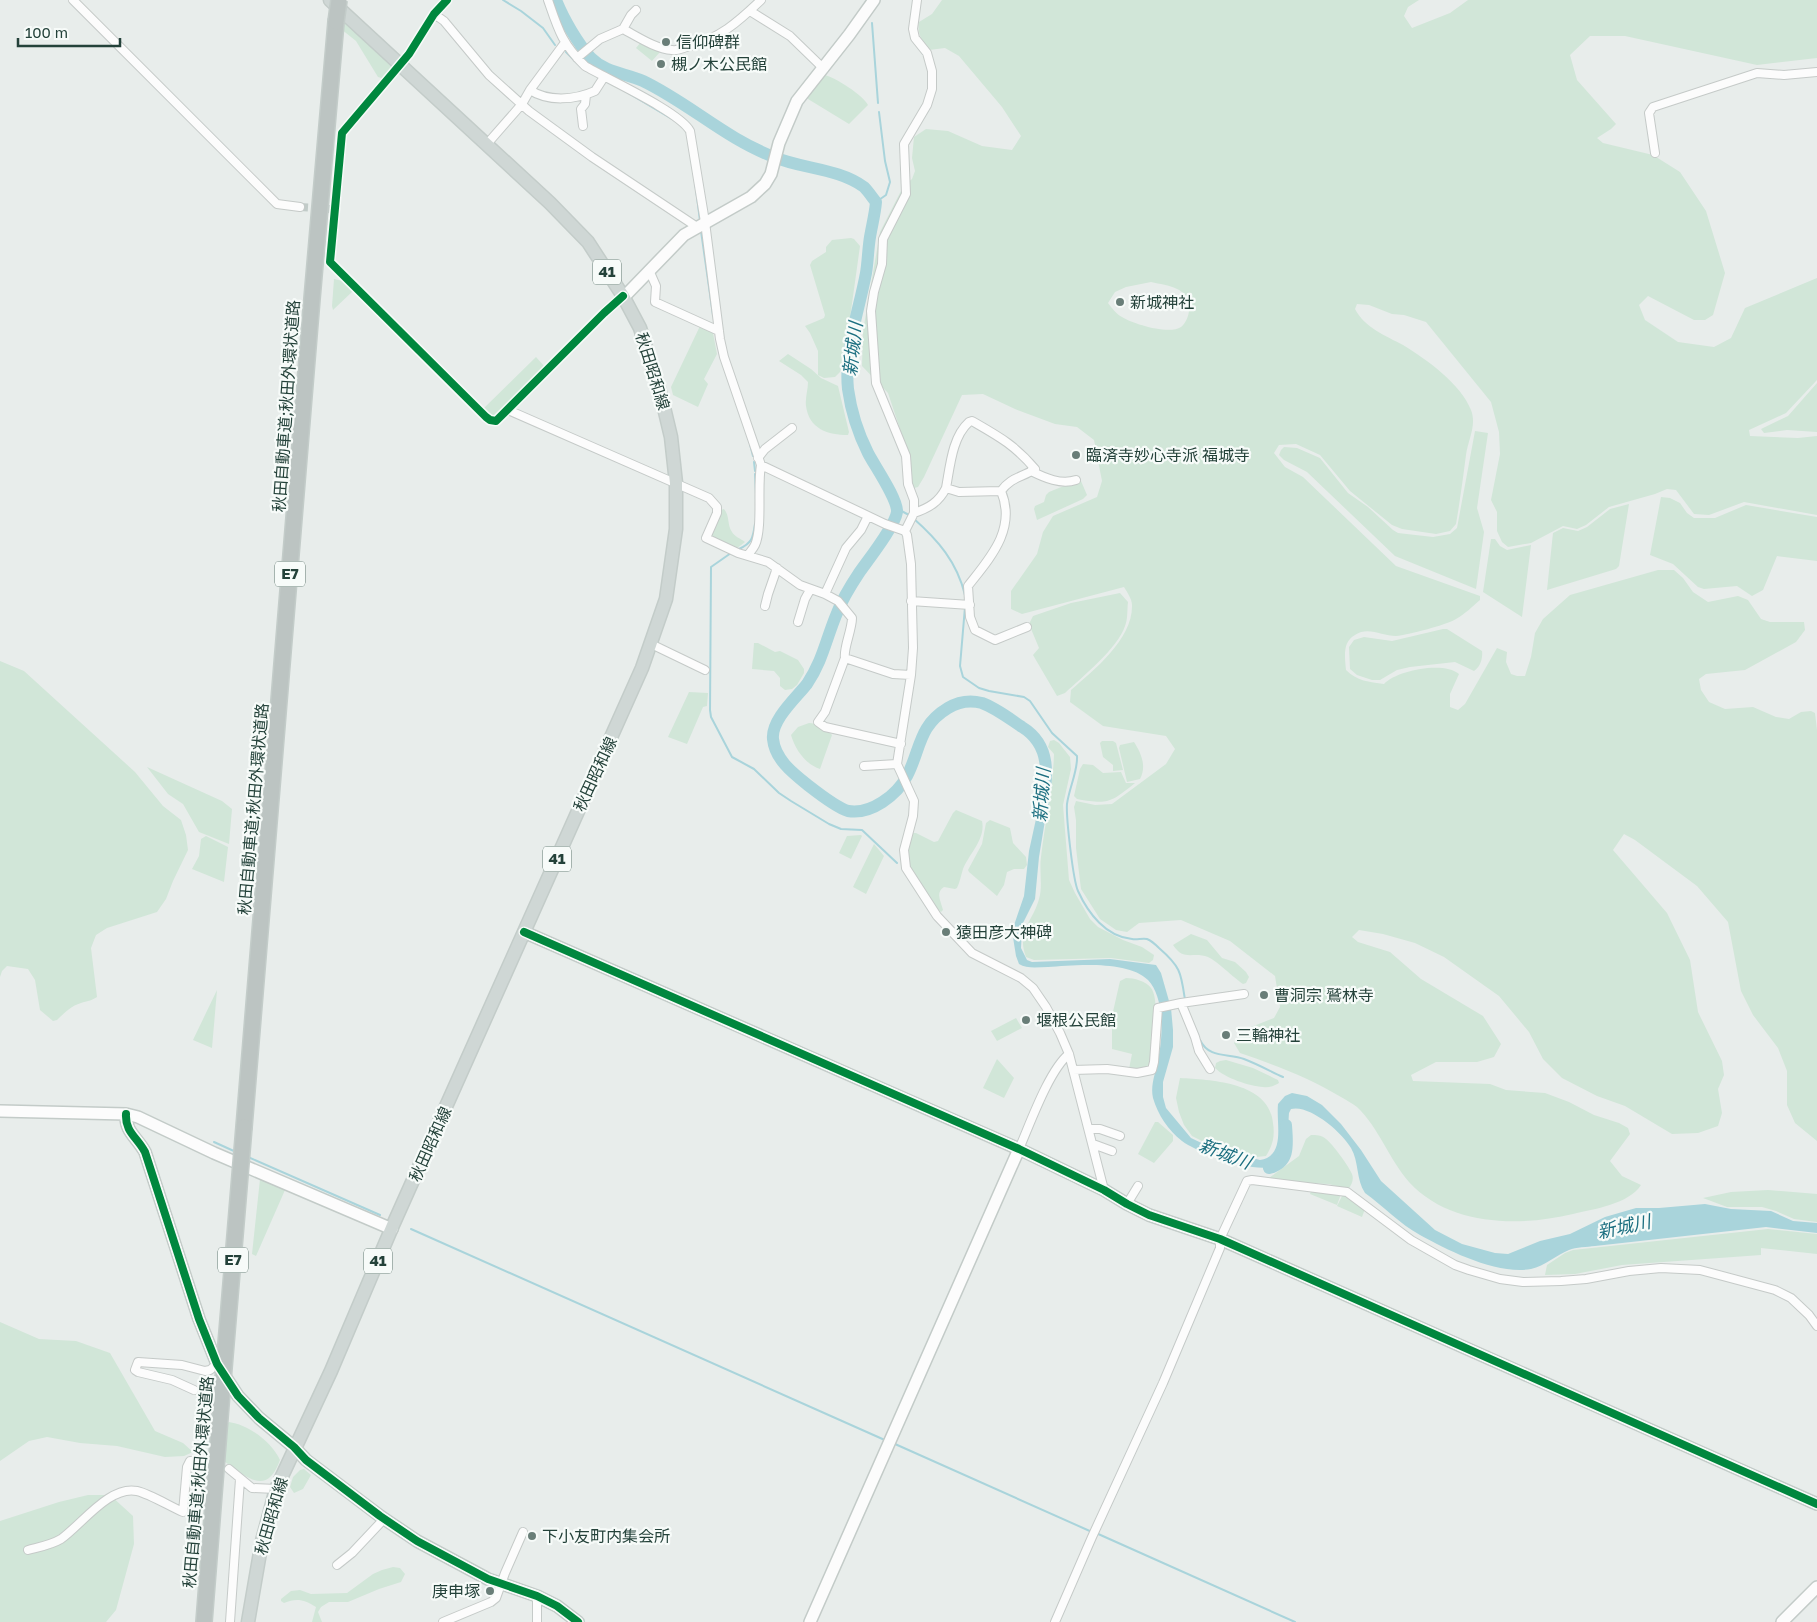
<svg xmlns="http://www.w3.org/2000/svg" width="1817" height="1622" font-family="'Golos Text','Noto Sans JP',sans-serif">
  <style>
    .green { fill: #d1e6d8; fill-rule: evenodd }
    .water { fill: #a9d4db }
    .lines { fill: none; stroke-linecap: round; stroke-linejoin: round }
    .stream { stroke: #a9d4db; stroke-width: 2 }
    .river { stroke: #a9d4db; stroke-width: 12 }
    .street-tunnel { stroke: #c1cbc8; stroke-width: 8; stroke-dasharray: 8 4; stroke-linecap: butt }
    .street-casing { stroke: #c5cac8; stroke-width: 10 }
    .secondary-casing { stroke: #c3cbc8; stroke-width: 14 }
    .primary-casing { stroke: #c3ccc9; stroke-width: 15 }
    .highway-casing { stroke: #c3ccc9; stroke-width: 18 }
    .street { stroke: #fcfcfc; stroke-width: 8 }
    .secondary { stroke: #fcfcfc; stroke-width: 11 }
    .primary { stroke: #cfd7d5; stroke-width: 12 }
    .highway { stroke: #bcc4c2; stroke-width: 15 }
    .highway-bridge-casing { stroke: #c3ccc9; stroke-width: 18; stroke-linecap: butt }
    .highway-bridge { stroke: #bcc4c2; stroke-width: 15 }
    .cycleway-casing { stroke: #f7fbf9; stroke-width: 11 }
    .cycleway { stroke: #00873e; stroke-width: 8 }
    .poi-dot { fill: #697e78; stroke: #f7fbf9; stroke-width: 2 }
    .labels { text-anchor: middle; stroke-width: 4.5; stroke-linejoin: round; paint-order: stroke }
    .shield { fill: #f7fbf9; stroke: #637a73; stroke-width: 1 }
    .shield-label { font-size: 15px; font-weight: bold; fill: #24423a }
    .poi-label { font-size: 16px; fill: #24423a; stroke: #f7fbf9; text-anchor: start }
    .street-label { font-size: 16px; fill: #24423a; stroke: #f7fbf9 }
    .water-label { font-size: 18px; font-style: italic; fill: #1c6f80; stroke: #f7fbf9 }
  </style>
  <rect width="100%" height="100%" fill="#e8edeb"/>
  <path class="green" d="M942 0H1419L1408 7 1404 16 1412 28 1450 13 1468 0H1817V58L1757 65 1625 36H1590L1570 55 1577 80 1616 124 1611 129 1597 138 1603 143 1653 155 1680 172 1706 211 1725 273 1713 315 1705 320H1694L1648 296 1639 305 1645 320 1678 342 1714 347 1731 338 1745 308 1817 278V380L1786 413 1749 430 1750 436 1798 438 1817 436V515L1744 502 1709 515 1694 514 1676 490 1667 489 1655 494 1609 507 1586 525 1577 529 1563 526 1531 543 1508 547 1502 542 1497 531V512L1491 500 1500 454 1499 432 1491 402 1426 322 1404 315 1392 314 1369 305 1357 304 1355 309C1364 327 1386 336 1403 345 1426 359 1461 384 1471 410 1477 425 1468 440 1466 455 1463 478 1460 501 1456 524L1450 531 1436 534 1402 529 1392 525 1350 491 1320 455 1296 444 1279 445 1274 453 1285 467 1303 477 1396 566 1480 596V600C1473 606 1465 614 1456 619 1446 625 1408 635 1396 636 1382 636 1368 626 1355 635 1342 642 1345 658 1346 670 1357 681 1369 682 1384 684 1397 670 1444 661 1459 674L1450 694V707L1458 710 1465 704 1497 648 1507 652 1506 662 1511 674 1517 676H1525L1531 657 1535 633 1543 619 1570 595 1658 570H1674L1683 578 1693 592 1708 602 1738 596 1748 600 1761 619 1770 622H1804L1805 630 1796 642 1745 670 1706 674 1699 679 1701 690 1709 702 1725 709 1753 707 1776 717 1789 719 1801 712 1811 711 1815 713 1817 730V1141L1795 1123 1787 1105V1071L1778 1048 1753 1015 1741 991 1728 922 1697 886 1635 840 1624 834 1613 850 1667 913 1690 960 1698 1012 1722 1061 1724 1075 1718 1089 1722 1113 1718 1126 1698 1133 1672 1134 1625 1106 1597 1096 1562 1078 1543 1059 1529 1032 1499 996 1444 957 1415 943 1383 934 1359 930 1352 937 1358 942 1390 952 1421 979 1483 1016 1501 1044 1494 1057 1477 1062H1436L1411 1075 1413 1081 1490 1084 1506 1090 1545 1093 1569 1102 1594 1115 1619 1123 1628 1128 1630 1134 1610 1161 1622 1176 1641 1185C1629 1204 1594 1209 1573 1214 1519 1227 1449 1226 1409 1182 1389 1159 1379 1128 1357 1107 1352 1103 1346 1100 1341 1097 1310 1078 1275 1065 1240 1053L1234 1043 1246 1029 1274 1018 1280 1007 1275 976 1230 941 1181 920 1139 923 1127 932 1116 930 1100 919 1081 889 1076 848V820L1074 807 1076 801 1095 805 1112 804 1166 764 1175 749 1166 736 1103 726 1070 702 1071 690C1094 670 1133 639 1132 605 1132 599 1127 592 1124 587L1022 614 1011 609V591L1037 554 1043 532 1053 516 1097 497 1102 481 1094 440 1077 427 1055 424 1015 409 983 394 962 395 924 477 918 487 914 488 911 483 908 453 888 393 862 366 863 331 880 232 903 187 912 179 915 171 912 158 914 137 926 129 948 131 982 146 1012 150 1021 136 1002 107 959 56 945 48 929 50C922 42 917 33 919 22L932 14ZM1151 282C1169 286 1190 287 1189 310 1189 316 1185 324 1181 327 1169 335 1133 324 1122 317 1116 314 1112 308 1108 303L1115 292 1126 287Z
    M343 21 392 65V69L385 79 378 77 356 41 341 29Z
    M641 42 660 52 652 61 636 48Z
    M825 75C836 78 863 95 868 105L849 124 808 99 807 97Z
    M851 238 854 239 860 246 845 354 840 372 835 377 824 378 818 375V351L810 333 805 326 824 318 825 315 810 265 812 261 826 252V247L832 240Z
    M334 279 343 281 353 291 333 310 332 306Z
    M700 326 713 333 717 354 704 379 708 384 698 407 673 395 671 387Z
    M788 354 811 369 821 378 838 386 849 432 848 435C828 435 809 429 806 406 805 398 808 390 808 382L801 375 779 361Z
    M536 357 545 367 495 415H490L483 409Z
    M1817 383V432L1787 430 1764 433 1761 429 1788 416Z
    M1475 431 1488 433 1477 508 1484 532 1476 589 1395 556 1307 472 1284 460 1279 455 1281 450 1284 447 1297 448 1320 458 1348 493 1368 507 1393 530 1398 533 1433 537 1450 534 1457 528Z
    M1076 481H1081L1087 495 1083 499 1037 520 1034 509 1035 506 1044 502 1046 495 1049 492Z
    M1661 497 1670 498 1680 503 1687 513 1694 518H1715L1746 505 1817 517V561L1777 556 1763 590 1752 596 1737 586 1704 589 1698 587 1673 564 1650 555Z
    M1629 504 1619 566 1616 569 1547 590 1553 533 1563 528 1578 531 1587 527 1610 509Z
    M724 509C730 516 727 525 732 532 734 536 741 539 745 542L736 549 710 537 721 510Z
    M1491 539H1495L1500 546 1507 550 1531 545 1522 617 1483 592Z
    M1120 593 1128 602C1127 610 1128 619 1125 626 1118 648 1082 677 1065 693L1057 696 1033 655 1039 648 1029 624 1033 616 1071 603Z
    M1443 629H1447L1482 651C1483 659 1480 667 1474 671L1455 662 1410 667 1397 670 1380 680H1372L1357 675 1350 669 1349 647 1354 640 1364 637 1392 641Z
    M754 643H758L775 652 780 651 798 660 804 669V673L797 685 792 689 785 690 780 686V678L774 671 752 669Z
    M0 661 24 671 135 772 163 806 181 820 186 835 188 850 173 881 166 899 157 912 107 928 96 935 91 948 97 997C91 1001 87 1001 81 1003 71 1006 64 1013 57 1020L53 1021 40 1010 35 980 28 969 7 966 2 971 0 977Z
    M689 692 708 693 707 706 703 707 687 744 668 737Z
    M809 723C816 723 827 729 832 735L820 769C805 764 795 749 791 735L798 727Z
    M1054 740 1059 743 1070 757 1071 769 1063 805 1069 880 1075 893 1090 919 1098 927 1123 940 1142 947 1154 955 1153 960 1149 963 1111 958 1034 960 1026 957C1016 930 1033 922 1039 899 1043 886 1039 870 1041 857 1045 822 1053 789 1054 754L1048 747 1050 741Z
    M1102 741H1113L1116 743 1123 770 1113 771V765L1103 757 1100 743Z
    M1134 742C1141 753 1147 766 1140 779L1127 782 1119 748 1120 745Z
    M1083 764 1093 765 1103 773 1121 772 1126 783H1135C1111 802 1109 805 1077 799L1074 796 1080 769Z
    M147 767 222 801 232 809 229 844 199 832 183 804 168 794Z
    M956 810 982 821C986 839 969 854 963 869 961 875 960 882 957 888L955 889 944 887C935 893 941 901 943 910L941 912C931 902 907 872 907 857 908 850 911 841 913 833H916L934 842 938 841 953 813Z
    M990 820 1010 828 1013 843 1026 857 1027 865 1024 869H1014L1007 872 1004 885 997 896 969 872 968 870 982 844 986 823Z
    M861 835 862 836 851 859 839 853 847 836Z
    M206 836 228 847 224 882 192 869 199 856 201 839Z
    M874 844 884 856 866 894 853 887Z
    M1191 934 1207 940 1222 958 1235 962 1246 972 1249 977 1246 983 1243 984C1234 978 1217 961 1208 957 1193 951 1184 962 1173 945Z
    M1126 978C1134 978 1146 981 1151 988 1161 1001 1152 1046 1150 1063L1145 1070 1129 1069 1132 1054 1112 1049V1016L1120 981Z
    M217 990 212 1048 193 1040Z
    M1016 1018 1022 1028 997 1041 991 1031Z
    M997 1059 1014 1078 1004 1098 983 1088Z
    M1226 1060 1253 1068 1278 1080 1279 1083C1274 1086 1269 1088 1263 1087 1249 1086 1225 1078 1215 1068L1216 1063 1220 1061Z
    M1180 1078C1212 1080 1269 1082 1273 1123 1275 1136 1273 1145 1266 1156L1256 1157 1214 1147 1192 1136 1184 1125 1179 1112 1176 1098Z
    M1155 1122H1158L1173 1135V1141L1154 1163 1138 1154Z
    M1311 1135C1316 1135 1322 1135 1326 1139 1332 1143 1350 1168 1352 1174 1354 1179 1352 1185 1348 1189L1329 1184 1282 1182 1269 1178 1299 1156 1306 1139Z
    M260 1179 285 1190 256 1256 252 1254Z
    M1768 1190 1817 1194V1222L1794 1219 1776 1211 1762 1207H1727L1703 1198 1731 1192Z
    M1311 1191 1341 1194 1337 1205 1310 1194Z
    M1343 1194 1365 1209 1362 1217 1337 1206Z
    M1768 1229 1817 1234V1254L1761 1248V1255L1622 1265 1575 1274 1545 1275 1547 1265 1565 1253 1573 1250Z
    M0 1322 39 1339 76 1341 110 1353 155 1431 183 1443 193 1452 184 1456 165 1457 117 1446 80 1443 47 1437 29 1441 0 1461Z
    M229 1422C249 1425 272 1442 280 1460 267 1497 247 1477 225 1462L227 1425Z
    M304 1469 311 1475 303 1489 294 1493 290 1487 293 1477 300 1470Z
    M88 1495H110L133 1516 134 1544 116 1610 106 1622H0V1521L59 1502Z
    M393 1567 400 1568 405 1574 401 1582 379 1589 348 1602H329L321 1607 318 1612 322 1622H312L316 1607C304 1599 296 1598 284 1603L281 1601V1599L291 1591 300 1590 311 1594 347 1593 373 1574 382 1570Z"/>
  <path class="water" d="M1040 793 1049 796 1039 857 1035 899 1023 923 1022 929 1021 948 1027 960 1032 962 1110 959 1156 965 1161 973 1171 1008 1173 1030V1047L1163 1082V1097L1166 1108 1191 1138 1212 1148 1260 1160C1286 1156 1276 1124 1278 1104L1285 1096 1292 1093 1307 1096 1322 1105 1341 1124 1361 1150 1381 1181 1435 1230 1462 1244 1495 1253 1508 1254 1540 1241 1570 1234 1605 1217 1636 1208H1659L1705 1204 1731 1209 1771 1211 1793 1221 1817 1223V1233L1766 1227 1595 1246C1587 1247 1576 1247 1569 1250 1556 1255 1545 1266 1531 1269 1497 1275 1449 1251 1420 1235 1400 1224 1383 1206 1365 1193 1356 1180 1359 1161 1351 1148 1342 1132 1309 1104 1291 1109L1289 1113C1288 1125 1288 1157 1278 1164 1261 1177 1198 1153 1182 1141 1168 1130 1158 1115 1153 1098 1150 1085 1156 1072 1158 1060 1163 1038 1165 998 1148 980 1128 960 1074 965 1048 967 1038 967 1027 969 1019 964L1016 956 1012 931 1024 896 1029 851 1036 819Z"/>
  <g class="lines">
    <path class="stream" d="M503 0 521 11 543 28 555 45
      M872 23 878 103
      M566 52 581 67
      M618 87 672 119
      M695 181 700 221
      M876 202 886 195 890 182 885 161 879 112
      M701 231 713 315
      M750 444 753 456
      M754 462 755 471
      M755 474 756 494
      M896 508 909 515
      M913 518C938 540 957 562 965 595
      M739 549C752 543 753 538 755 524
      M731 553 711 567 710 710 711 717 732 757 754 769 779 793 791 801 829 824 841 829 862 830 897 863
      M965 607 960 666 963 677 979 688 989 691 1024 697 1030 701 1052 733 1077 756C1078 771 1069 788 1067 804 1066 817 1073 880 1078 891 1088 913 1106 937 1132 939 1137 940 1142 938 1147 939 1152 941 1156 945 1159 948 1181 967 1181 973 1185 1000
      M1200 1040C1209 1059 1229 1053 1244 1059 1257 1064 1270 1071 1283 1077
      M214 1142 236 1152
      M248 1157 380 1215
      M411 1229 887 1441
      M895 1444 1092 1532
      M1096 1533 1295 1622"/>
    <path class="river" d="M556 0C563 18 578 44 591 58 606 73 625 73 643 81 689 103 726 139 774 157 802 169 838 168 864 187 868 191 872 197 876 202 875 214 872 225 870 237 868 249 868 261 866 273 859 311 844 350 848 389 851 411 858 433 868 453 874 465 898 499 897 512 895 526 868 560 859 573 851 585 842 600 837 613 826 639 823 660 807 684 796 698 771 720 773 739 775 760 794 774 809 786 818 793 838 808 848 811 871 815 897 795 907 776 921 749 918 726 948 708 958 702 970 700 982 703 996 708 1010 719 1022 727 1053 746 1047 778 1042 810
      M1269 1168C1291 1162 1287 1143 1286 1125"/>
    <path class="street-tunnel" d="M300 207 330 209"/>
    <defs>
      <path id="street" d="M73 0 277 204 300 207
        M447 0 434 14 409 54 342 133 330 262 486 417 490 420 496 421 604 313 623 296
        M548 0C558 29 562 44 585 66 607 79 680 112 690 131L705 222 720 339 724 357 761 465C757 487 763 527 755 545 753 549 750 552 748 555
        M750 11 790 36 824 69
        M434 14 444 21 489 75 529 111 592 157 697 227
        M623 29 631 15 636 10
        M577 58 600 39 623 29C638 37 656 49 672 50 677 51 683 48 687 47 719 39 738 22 761 0
        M530 90C548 102 575 100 595 91L604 77
        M583 126 581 109 585 104 586 95
        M487 144 522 104 530 90 564 44
        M1655 153 1649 113 1653 107 1757 73 1784 75 1817 72
        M649 270 656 286 655 302 719 331
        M508 410 709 498 717 507V513L706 538 738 553 768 562 800 585 825 594 838 601 852 618C852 630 843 649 845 658L893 674 911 675
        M758 458 765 449 792 428
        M761 465 885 524 905 531
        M1031 471C1045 478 1061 485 1076 480
        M1001 491C1017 529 990 558 968 586L970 617 975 630 995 640 1027 627
        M914 513C929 508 939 502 946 488L959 492 1001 491C1011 477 1021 478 1035 469 1015 445 998 436 972 421L969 422C952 437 950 467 946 488
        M905 531 907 535 911 564 913 648 911 675 897 764 914 801 913 816 904 850 906 868 937 916 972 953 1021 978 1033 988 1046 1007 1060 1033 1069 1054 1104 1190
        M905 531 914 513V500L908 484 906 456 876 383 871 311 874 292 882 264 883 239 906 194 904 144 927 105 932 89V71L927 53 915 38 913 29 917 0
        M825 594 846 548 861 530 868 516
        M911 601 970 605
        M765 606 768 594 777 568
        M798 622 805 599 810 590
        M651 644 705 670
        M845 658 825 712 818 722 825 727 901 744
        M864 766 897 764
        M1181 1003 1244 994
        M1073 1070 1107 1069 1137 1073 1152 1070 1154 1062 1158 1008 1181 1003 1195 1037 1199 1051 1210 1069
        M1089 1129H1100L1120 1136
        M1093 1144 1112 1151
        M1019 1149C1030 1124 1049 1070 1069 1054
        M1127 1204 1138 1186
        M194 1390 172 1380 138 1372 135 1370 138 1362 182 1365 205 1371 210 1370 217 1364
        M229 1469 252 1488 276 1489
        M28 1550C39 1547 51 1545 61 1539 82 1524 110 1485 137 1491 150 1494 171 1507 183 1512L187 1467 190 1461H205
        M337 1565 352 1553 384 1519
        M537 1596V1622
        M230 1622 240 1479
        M443 1622 491 1602 496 1598 505 1573 523 1532
        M1055 1622 1092 1537 1163 1383 1220 1248V1239L1247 1181 1252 1180 1347 1192 1411 1240 1455 1265 1469 1270 1500 1279 1523 1282 1561 1281 1586 1279 1629 1271 1661 1268 1700 1270 1775 1290 1791 1298 1809 1315 1817 1326"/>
      <path id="secondary" d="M623 298 684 235 751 197 765 184 771 174 779 143 797 101 849 35 874 0
        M524 932 1019 1149 1104 1190 1127 1204 1149 1215 1220 1239 1817 1504
        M0 1111 126 1114 138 1117 214 1153 392 1229
        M126 1114C125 1132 137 1137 145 1152L199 1319 217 1364 238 1396 259 1418 294 1447 306 1460 380 1516 417 1541 488 1579 537 1596 557 1606 578 1622
        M810 1622 1019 1149
        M1782 1622 1817 1587"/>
      <path id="primary" d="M248 1622 262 1541 276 1489 331 1371 393 1225 642 668 666 599 676 529V483L671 437 661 395 640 328 623 296 588 242 550 203 330 0"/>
      <path id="highway" d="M244 1127C275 758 303 390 336 22
        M204 1622 222 1392"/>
    </defs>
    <use href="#street" class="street-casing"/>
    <use href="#secondary" class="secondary-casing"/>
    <use href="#primary" class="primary-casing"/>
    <use href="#highway" class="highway-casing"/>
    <use href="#street" class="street"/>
    <use href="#secondary" class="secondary"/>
    <use href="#primary" class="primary"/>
    <use href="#highway" class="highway"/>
    <defs>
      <path id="highway-bridge" d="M336 22 339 0
        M222 1392 244 1127"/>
    </defs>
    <use href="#highway-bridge" class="highway-bridge-casing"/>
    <use href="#highway-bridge" class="highway-bridge"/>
    <defs>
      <path id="cycleway" d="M447 0 434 14 409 54 342 133 330 262 486 417 490 420 496 421 604 313 623 296
        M524 932 1019 1149 1104 1190 1127 1204 1149 1215 1220 1239 1817 1504
        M126 1114C125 1132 137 1137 145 1152L199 1319 217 1364 238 1396 259 1418 294 1447 306 1460 380 1516 417 1541 488 1579 537 1596 557 1606 578 1622"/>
    </defs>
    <use href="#cycleway" class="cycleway-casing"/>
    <use href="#cycleway" class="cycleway"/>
  </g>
  <g class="poi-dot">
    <circle cx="666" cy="42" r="5"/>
    <circle cx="661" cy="64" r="5"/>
    <circle cx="1120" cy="302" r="5"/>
    <circle cx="1076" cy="455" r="5"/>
    <circle cx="946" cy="932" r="5"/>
    <circle cx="1264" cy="995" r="5"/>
    <circle cx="1026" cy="1020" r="5"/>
    <circle cx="1226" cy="1035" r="5"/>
    <circle cx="532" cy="1536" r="5"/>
    <circle cx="490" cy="1591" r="5"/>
  </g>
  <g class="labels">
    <g class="shield">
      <rect x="593" y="259.5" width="28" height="25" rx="4"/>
      <rect x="275" y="561.5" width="30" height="25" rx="4"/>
      <rect x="543" y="846.5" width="28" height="25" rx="4"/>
      <rect x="218" y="1247.5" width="30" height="25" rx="4"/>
      <rect x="364" y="1248.5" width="28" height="25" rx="4"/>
    </g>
    <g class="shield-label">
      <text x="607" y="277">41</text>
      <text x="290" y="579">E7</text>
      <text x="557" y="864">41</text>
      <text x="233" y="1265">E7</text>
      <text x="378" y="1266">41</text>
    </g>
    <g class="poi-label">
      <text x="676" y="48">信仰碑群</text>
      <text x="671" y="70">槻ノ木公民館</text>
      <text x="1130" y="308">新城神社</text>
      <text x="1086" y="461">臨済寺妙心寺派 福城寺</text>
      <text x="956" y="938">猿田彦大神碑</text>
      <text x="1274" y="1001">曹洞宗 鷲林寺</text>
      <text x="1036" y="1026">堰根公民館</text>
      <text x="1236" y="1041">三輪神社</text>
      <text x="542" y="1542">下小友町内集会所</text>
      <text x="480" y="1597" text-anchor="end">庚申塚</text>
    </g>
    <g class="street-label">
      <text transform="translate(653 371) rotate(73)" y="6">秋田昭和線</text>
      <text transform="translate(286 406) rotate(-86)" y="6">秋田自動車道;秋田外環状道路</text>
      <text transform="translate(595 774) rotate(-65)" y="6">秋田昭和線</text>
      <text transform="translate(253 809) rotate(-85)" y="6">秋田自動車道;秋田外環状道路</text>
      <text transform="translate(430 1144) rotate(-66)" y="6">秋田昭和線</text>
      <text transform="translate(198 1482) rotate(-85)" y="6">秋田自動車道;秋田外環状道路</text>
      <text transform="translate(271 1516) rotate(-74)" y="6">秋田昭和線</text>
    </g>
    <g class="water-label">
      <text transform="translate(853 349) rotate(-83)" y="6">新城川</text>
      <text transform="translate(1042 795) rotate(-86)" y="6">新城川</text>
      <text transform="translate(1225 1154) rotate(21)" y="6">新城川</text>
      <text transform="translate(1624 1227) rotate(-12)" y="6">新城川</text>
    </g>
  </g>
  <path d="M18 38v8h102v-8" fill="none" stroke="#24423a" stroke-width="2.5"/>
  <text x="25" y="38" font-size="15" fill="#24423a" stroke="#f7fbf9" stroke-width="4" paint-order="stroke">100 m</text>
</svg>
